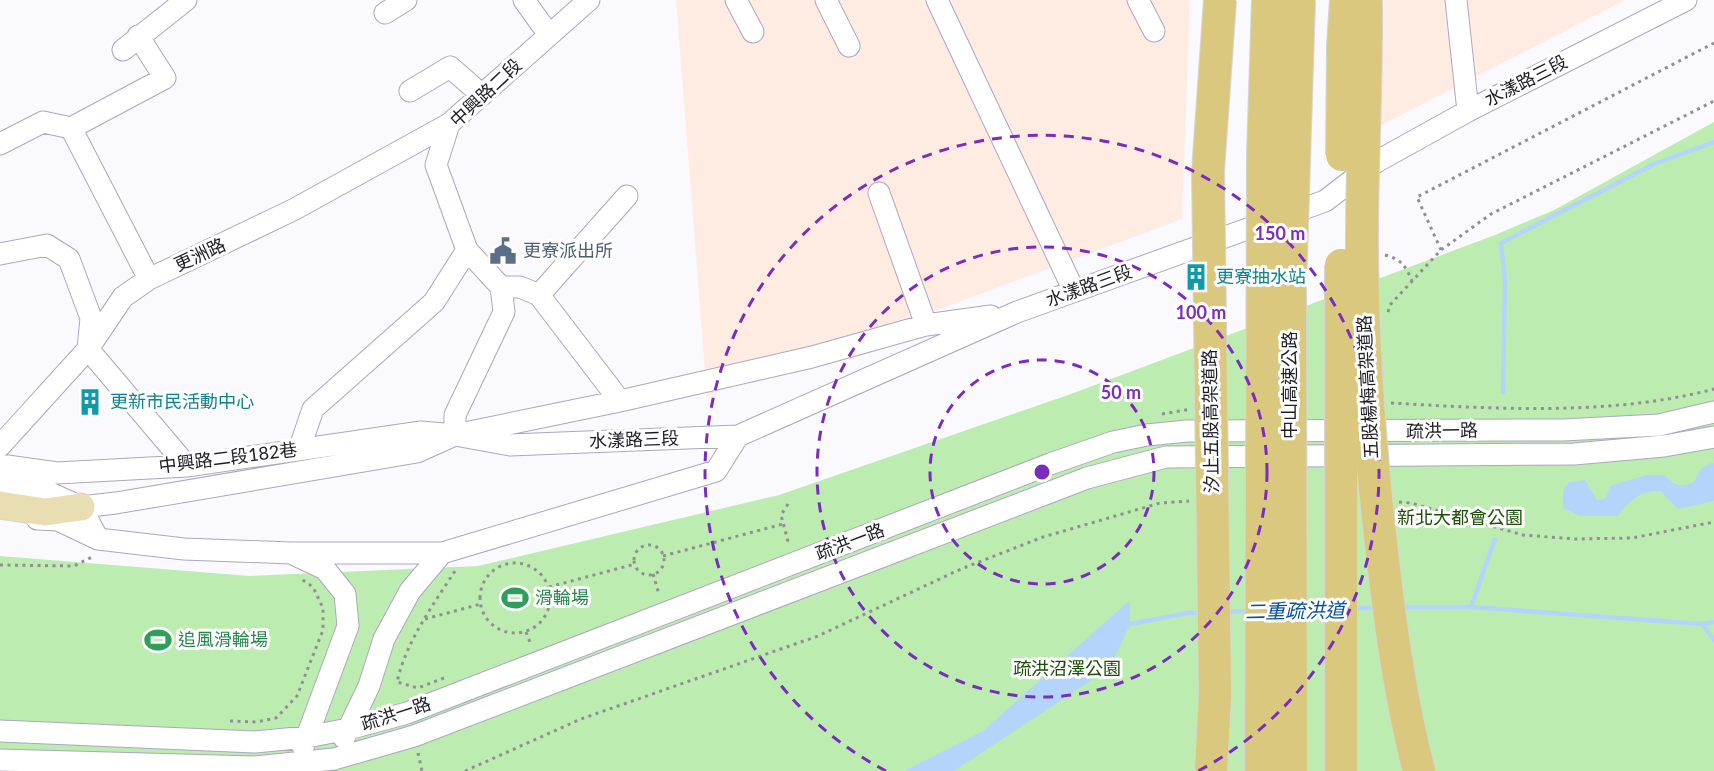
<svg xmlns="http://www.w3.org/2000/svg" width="1714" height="771" font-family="Lato,'Noto Sans TC',sans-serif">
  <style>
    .industrial { fill: #feece2 }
    .green { fill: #bdecb0 }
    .water { fill: #b5d4fc }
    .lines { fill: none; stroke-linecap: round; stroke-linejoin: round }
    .stream { stroke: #b5d4fc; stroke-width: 4.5 }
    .minor-casing { stroke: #aba7bf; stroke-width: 23 }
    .major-casing { stroke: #d6d6d8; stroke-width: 29 }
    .highway-casing { stroke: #d6d6d8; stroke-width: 34 }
    .path { stroke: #918f96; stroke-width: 3; stroke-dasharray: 3 4.5; stroke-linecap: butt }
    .minor { stroke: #fff; stroke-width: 21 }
    .major { stroke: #e9deb2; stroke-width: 27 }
    .highway { stroke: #dac87f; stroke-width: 32 }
    .highway-bridge-casing { stroke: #d6d6d8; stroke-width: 34; stroke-linecap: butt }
    .highway-bridge { stroke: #dac87f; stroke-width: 32 }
    .ring { fill: none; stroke: #7b2cbf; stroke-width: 3; stroke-dasharray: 10 8 }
    .labels { text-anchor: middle; stroke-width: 6; stroke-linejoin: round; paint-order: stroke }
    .street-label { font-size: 18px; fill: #1d1b24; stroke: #fff }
    .service-label { font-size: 18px; fill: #4e5e75; stroke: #fff; text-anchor: start }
    .culture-label { font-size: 18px; fill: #0d838f; stroke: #fff; text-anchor: start }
    .park-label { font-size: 18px; fill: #1b4d05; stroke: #fff }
    .leisure-label { font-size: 18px; fill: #27864d; stroke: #fff; text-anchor: start }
    .water-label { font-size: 20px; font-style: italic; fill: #044e9a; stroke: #fff }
    .centre { fill: #7b2cbf; stroke: #fff; stroke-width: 3 }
    .ring-label { font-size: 18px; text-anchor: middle; font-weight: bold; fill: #7b2cbf; stroke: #fff; stroke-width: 6; stroke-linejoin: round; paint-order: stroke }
  </style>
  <rect width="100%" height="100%" fill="#faf9fe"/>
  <path class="industrial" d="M676 0H1190L1182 219 707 396Z
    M1384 0H1625L1376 128Z"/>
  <path class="green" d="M1714 122V771H0V556L250 576 478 566 779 495 1071 394 1495 235 1554 210Z"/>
  <path class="water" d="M1711 463H1714V501L1678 509 1660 491C1641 490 1628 501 1618 516H1580L1563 508V490L1569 482 1585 480 1597 500 1606 498 1610 486 1646 475H1665C1675 486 1680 488 1694 482L1701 469Z
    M1130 600V624L1110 668 954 771H904L983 731Z"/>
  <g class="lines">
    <path class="stream" d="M1503 392 1505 281 1501 243 1654 164 1714 142
      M1400 607H1471L1702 624 1714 622
      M1471 607 1495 539
      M1352 608H1376
      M1301 610 1331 609
      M1226 612 1250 611
      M1702 624 1714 640
      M1126 627 1130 624 1188 613H1202"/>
    <defs>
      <path id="minor" d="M524 0 549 35
        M736 0 753 32
        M826 0 849 46
        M937 0 1074 291
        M1138 0 1154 31
        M1456 0 1468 111
        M385 13 406 0
        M123 50 186 0
        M410 91 450 67 482 95
        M71 128 165 78 138 36
        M0 144 43 122 71 128 149 279
        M879 193 926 325
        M0 254 47 245 69 259 91 318 88 349 187 466
        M501 287H520L539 295 620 401
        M539 295 627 196
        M455 435V415L504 312 501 287 467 250 436 165 449 124 589 0
        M0 446 88 349 123 297 149 279 293 210 449 124
        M299 450 313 409 434 302 467 250
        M0 465 57 473 187 466 421 432 455 435 510 445 738 436 1017 312 1325 201 1376 162 1468 111 1686 0
        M0 486 50 493 81 507 116 503 417 452 455 435 620 401 812 357 926 325 991 316
        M81 507 98 539 184 549 291 553H442
        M37 519 58 520 98 539
        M295 555 325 569 345 594 348 626 303 747
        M0 731 255 742 307 737 348 729 407 713 1050 464 1113 442 1147 435 1187 431 1563 430 1659 425 1714 412
        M344 738 369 686 384 639 410 591 442 553 716 471 738 436
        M0 760 254 767 334 759 414 736 1087 478 1166 457 1574 454 1664 446 1714 437"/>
      <path id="major" d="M0 505 45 512 81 507"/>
      <path id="highway" d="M1211 771 1215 695"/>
    </defs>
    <use href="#minor" class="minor-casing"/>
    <use href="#major" class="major-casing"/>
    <use href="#highway" class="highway-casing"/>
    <path class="path" d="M1441 250 1417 197 1714 43
      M1385 255C1402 260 1405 265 1412 281
      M1388 312 1390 305 1441 250 1491 214 1714 101
      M1391 403C1495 409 1613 416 1714 389
      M1162 414 1191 409
      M1399 502 1411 503 1523 535 1575 539 1632 538 1714 522
      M788 504 781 515 789 545
      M634 560a15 15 0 1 1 30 0a15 15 0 1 1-30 0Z
      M663 556 783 524
      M480 598a35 35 0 1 1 70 0a35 35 0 1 1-70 0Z
      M0 565 74 566 94 556
      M653 574 659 594
      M549 587 635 564
      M425 619 481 604
      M526 632 531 645
      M444 678 418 688 397 682C406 642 433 605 455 571
      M230 721 256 722 276 718 297 696 323 630V608L313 587 300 578
      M418 753 422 771
      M465 771 581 719 818 636 961 569 1043 537 1160 503 1189 501"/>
    <use href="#minor" class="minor"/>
    <use href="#major" class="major"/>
    <use href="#highway" class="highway"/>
    <defs>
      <path id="highway-bridge" d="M1366 0C1367 79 1362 157 1362 236 1362 345 1370 453 1383 561 1391 632 1401 702 1419 771
        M1342 155 1343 45 1346 0
        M1215 695 1208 171 1220 0
        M1261 771 1263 153 1268 0
        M1291 771 1290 290 1299 0
        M1341 771V265"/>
    </defs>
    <use href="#highway-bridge" class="highway-bridge-casing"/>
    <use href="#highway-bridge" class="highway-bridge"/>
  </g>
  <g class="ring">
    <circle cx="1042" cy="472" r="112"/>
    <circle cx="1042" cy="472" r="225"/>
    <path d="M886 771A337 337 0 1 1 1198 771"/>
  </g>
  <defs>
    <symbol id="civic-bare" viewBox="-9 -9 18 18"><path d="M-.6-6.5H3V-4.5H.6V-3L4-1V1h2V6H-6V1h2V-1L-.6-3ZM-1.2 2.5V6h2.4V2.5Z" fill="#5c6f8a" stroke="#fff" stroke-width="2.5" paint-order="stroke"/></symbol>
    <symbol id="building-bare" viewBox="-9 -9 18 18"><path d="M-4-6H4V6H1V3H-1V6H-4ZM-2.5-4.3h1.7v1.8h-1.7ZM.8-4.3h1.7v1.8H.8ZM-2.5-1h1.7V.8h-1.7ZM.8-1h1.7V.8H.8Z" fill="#0f9aa8" stroke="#fff" stroke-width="2.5" paint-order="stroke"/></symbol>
    <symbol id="stadium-bare" viewBox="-9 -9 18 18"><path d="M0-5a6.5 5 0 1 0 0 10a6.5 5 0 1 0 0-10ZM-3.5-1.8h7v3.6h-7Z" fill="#2e9e5b" stroke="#fff" stroke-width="2.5" paint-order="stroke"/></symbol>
  </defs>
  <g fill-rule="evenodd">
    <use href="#civic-bare" x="484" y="232" width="38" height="38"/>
    <use href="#building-bare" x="1177" y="258" width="38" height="38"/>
    <use href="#building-bare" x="71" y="383" width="38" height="38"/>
    <use href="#stadium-bare" x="496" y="579" width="38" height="38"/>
    <use href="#stadium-bare" x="139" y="621" width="38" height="38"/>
  </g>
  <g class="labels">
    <g class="street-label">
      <text transform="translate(1526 81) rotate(-27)" y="6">水漾路三段</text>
      <text transform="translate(486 93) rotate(-43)" y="6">中興路二段</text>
      <text transform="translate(200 255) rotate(-25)" y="6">更洲路</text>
      <text transform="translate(1089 286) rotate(-20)" y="6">水漾路三段</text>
      <text transform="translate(1290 385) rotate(-90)" y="6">中山高速公路</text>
      <text transform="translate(1368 387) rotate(-93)" y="6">五股楊梅高架道路</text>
      <text transform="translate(1211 421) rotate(-91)" y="6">汐止五股高架道路</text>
      <text transform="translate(1442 431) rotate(-1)" y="6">疏洪一路</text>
      <text transform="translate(634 440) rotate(-2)" y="6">水漾路三段</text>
      <text transform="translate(228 458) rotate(-7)" y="6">中興路二段182巷</text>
      <text transform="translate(850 542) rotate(-21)" y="6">疏洪一路</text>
      <text transform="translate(396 714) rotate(-18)" y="6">疏洪一路</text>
    </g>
    <g class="service-label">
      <text x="523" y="257">更寮派出所</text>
    </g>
    <g class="culture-label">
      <text x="1216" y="283">更寮抽水站</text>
      <text x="110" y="408">更新市民活動中心</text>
    </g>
    <g class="park-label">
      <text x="1460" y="524">新北大都會公園</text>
      <text x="1067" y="675">疏洪沼澤公園</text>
    </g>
    <g class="leisure-label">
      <text x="535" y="604">滑輪場</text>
      <text x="178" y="646">追風滑輪場</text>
    </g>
    <g class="water-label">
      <text transform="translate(1295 611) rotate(-1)" y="7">二重疏洪道</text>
    </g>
  </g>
  <circle cx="1042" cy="472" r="9" class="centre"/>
  <g class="ring-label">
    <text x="1280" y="240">150 m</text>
    <text x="1201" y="319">100 m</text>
    <text x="1121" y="399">50 m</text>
  </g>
</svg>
